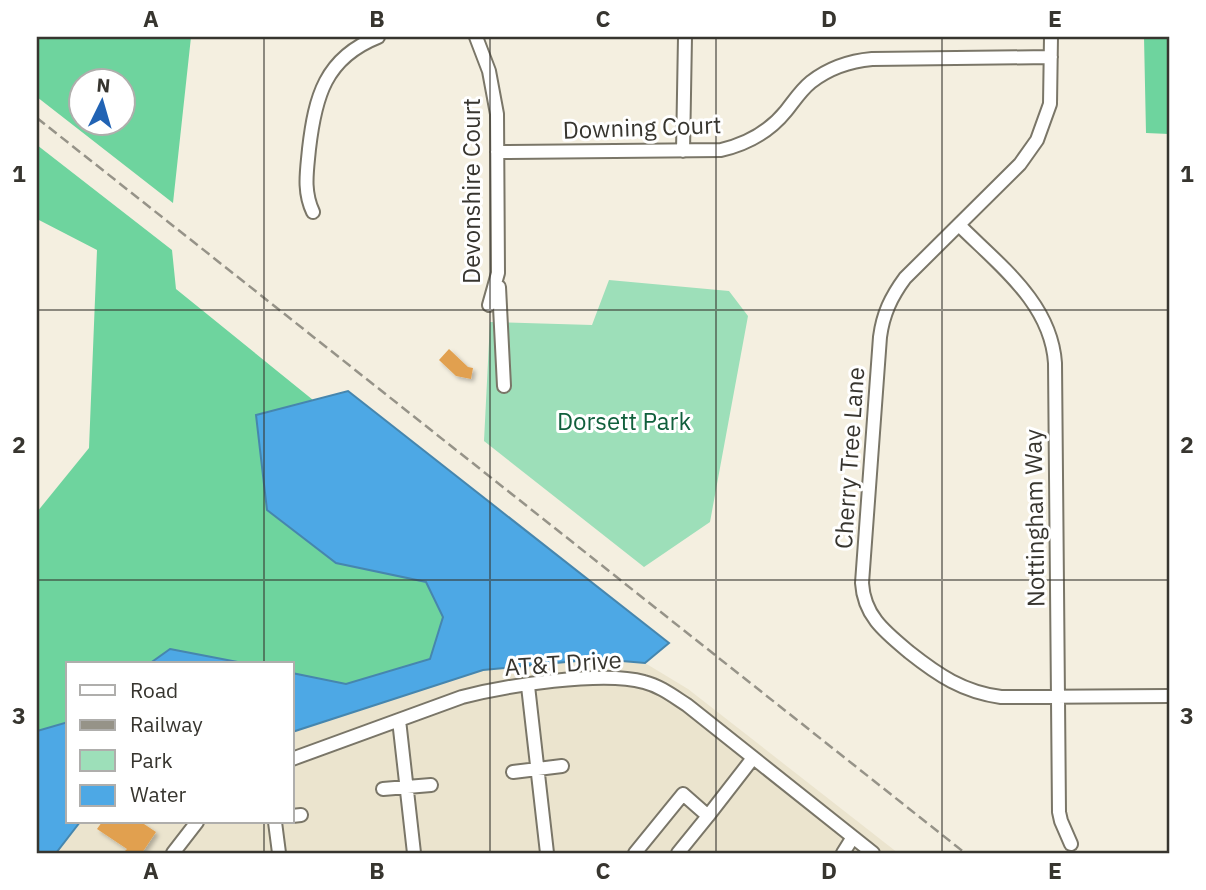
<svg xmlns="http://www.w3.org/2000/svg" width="1206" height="890" font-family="'IBM Plex Sans',sans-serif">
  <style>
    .built { fill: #ebe4ce }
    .green { fill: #9ddfb9 }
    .forest { fill: #6ed49e; fill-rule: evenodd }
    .water { fill: #4da8e5; stroke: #4686ae; stroke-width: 2 }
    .building { fill: #e1a04f; filter: url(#shadow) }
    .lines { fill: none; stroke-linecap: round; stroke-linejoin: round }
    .minor-casing { stroke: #7a7668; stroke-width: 16 }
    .minor { stroke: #fff; stroke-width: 12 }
    .rail { stroke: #969388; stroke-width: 2.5; stroke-dasharray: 10 5; stroke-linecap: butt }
    .grid { fill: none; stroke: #37352f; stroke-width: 2; stroke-opacity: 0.55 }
    .labels { text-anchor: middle; stroke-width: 6; stroke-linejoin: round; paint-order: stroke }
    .street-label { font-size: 24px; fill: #37352f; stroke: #fff }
    .park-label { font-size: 24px; fill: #105f3c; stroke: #fff }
    .neatline { fill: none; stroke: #37352f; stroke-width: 2.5 }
    .grid-label { font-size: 23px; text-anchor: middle; font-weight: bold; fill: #37352f }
  </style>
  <defs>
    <filter id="shadow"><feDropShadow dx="3" dy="3" stdDeviation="2" flood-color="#0004"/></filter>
  </defs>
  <rect width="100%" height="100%" fill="#f4efe0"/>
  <path class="built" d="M598 659 645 663 688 689 898 853H56L80 822H292V732L483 670Z"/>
  <path class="green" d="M609 280 729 291 748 316 710 522 644 567 484 441 490 322 592 325Z"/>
  <path class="forest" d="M37 37H191L173 203 37 97ZM80 80H122V122H80Z
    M1144 37H1169V134L1146 133Z
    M37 145 172 250 176 289 313 400 256 415 336 563 426 582 443 617 431 659 346 684 292 673V664H248L170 649 149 664H68V722L37 731V512L89 448 97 250 37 219Z"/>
  <path class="water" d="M348 391 669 643 645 663 598 659 483 670 292 732V673L346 684 430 659 443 617 426 582 336 563 267 510 256 415Z
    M170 649 248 664H149Z
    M68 722V822H80L56 853H37V731Z"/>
  <path class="building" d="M449 349 468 367 473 368 471 379 456 376 439 360Z
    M102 822H141L156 832 142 853H123L127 849 97 829Z"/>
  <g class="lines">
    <defs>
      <path id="minor" d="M476 37 489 71 497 114 498 273 489 305
        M1051 37 1050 104 1037 140 1020 164 905 278C891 297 883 314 880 337L862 583C864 616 885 632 909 652 938 675 963 692 1001 697L1169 696
        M683 151 685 37
        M497 152 721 150C747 144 769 132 786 111 794 101 801 90 811 82 829 68 850 61 872 59L1051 57
        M313 212C303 191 307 171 309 149 315 97 325 58 378 37
        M959 225C999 265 1051 303 1055 363L1059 812 1061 821 1071 844
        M499 287 504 386
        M528 686 547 853
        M399 720 414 853
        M292 759 462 697C505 686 602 670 644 682 660 686 673 696 687 705L873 853
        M513 772 562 766
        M383 789 431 785
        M292 816 301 815
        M275 822 279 853
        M173 853 197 822
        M635 853 683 794 708 816 753 758
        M678 853 708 816
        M843 853 853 837"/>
    </defs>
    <use href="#minor" class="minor-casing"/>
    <use href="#minor" class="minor"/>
    <path class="rail" d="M37 118 965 853"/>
  </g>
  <path class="grid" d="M264 37V664M490 37V853M716 37V853M942 37V853M37 310H1169M37 580H1169M264 822V853"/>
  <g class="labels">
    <g class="street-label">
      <text transform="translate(642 128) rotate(-2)" y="8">Downing Court</text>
      <text transform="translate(472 191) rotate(-90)" y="8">Devonshire Court</text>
      <text transform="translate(850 458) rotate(-86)" y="8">Cherry Tree Lane</text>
      <text transform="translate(1035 518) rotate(-91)" y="8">Nottingham Way</text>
      <text transform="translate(563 664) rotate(-4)" y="8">AT&amp;T Drive</text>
    </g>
    <g class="park-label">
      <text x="624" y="430">Dorsett Park</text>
    </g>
  </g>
  <rect width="1206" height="890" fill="none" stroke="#ffffff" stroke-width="77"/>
  <rect x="66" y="662" width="228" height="161" fill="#ffffff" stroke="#afaeac" stroke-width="2"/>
  <rect x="80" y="685" width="35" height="10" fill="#ffffff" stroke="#afaeac" stroke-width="2"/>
  <text x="130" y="698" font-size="21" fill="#37352f">Road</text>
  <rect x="80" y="720" width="35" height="10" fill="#969388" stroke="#afaeac" stroke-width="2"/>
  <text x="130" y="732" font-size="21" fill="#37352f">Railway</text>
  <rect x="80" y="750" width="35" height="21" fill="#9ddfb9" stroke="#afaeac" stroke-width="2"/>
  <text x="130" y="768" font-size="21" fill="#37352f">Park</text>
  <rect x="80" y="785" width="35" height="21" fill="#4da8e5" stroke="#afaeac" stroke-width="2"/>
  <text x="130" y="802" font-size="21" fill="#37352f">Water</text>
  <g transform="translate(102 102) rotate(5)"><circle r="33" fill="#ffffff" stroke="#afaeac" stroke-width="2"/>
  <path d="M0-5L12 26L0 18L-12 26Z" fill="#2163b4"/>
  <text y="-10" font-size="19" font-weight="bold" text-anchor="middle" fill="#37352f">N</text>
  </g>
  <rect x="38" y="38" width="1130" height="814" class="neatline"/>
  <g class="grid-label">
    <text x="151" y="27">A</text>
    <text x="377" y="27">B</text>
    <text x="603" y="27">C</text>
    <text x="829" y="27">D</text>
    <text x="1055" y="27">E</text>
    <text x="19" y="182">1</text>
    <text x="1187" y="182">1</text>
    <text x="19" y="453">2</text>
    <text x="1187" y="453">2</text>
    <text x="19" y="724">3</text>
    <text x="1187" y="724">3</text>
    <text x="151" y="879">A</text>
    <text x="377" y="879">B</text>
    <text x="603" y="879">C</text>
    <text x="829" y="879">D</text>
    <text x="1055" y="879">E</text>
  </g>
</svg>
